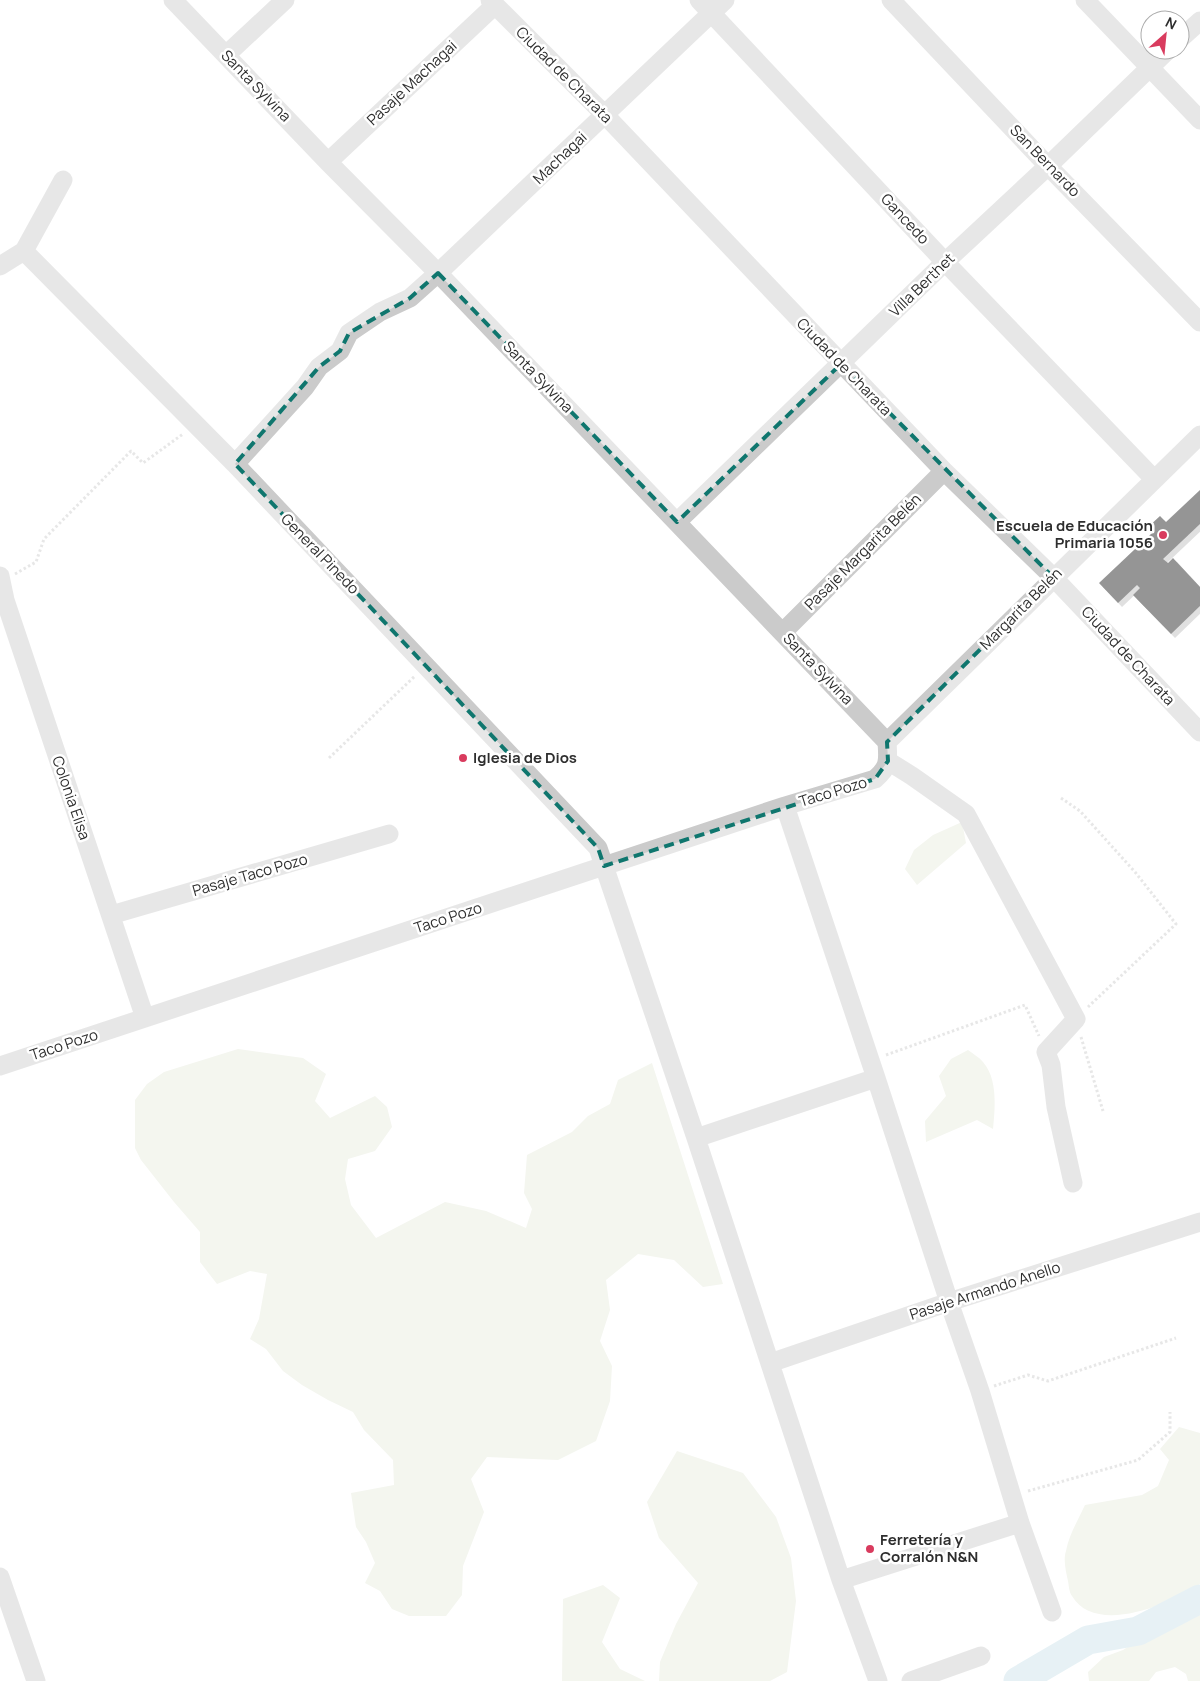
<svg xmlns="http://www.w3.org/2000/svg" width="1200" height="1681" font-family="Manrope,sans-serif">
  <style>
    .green { fill: #e6eadc }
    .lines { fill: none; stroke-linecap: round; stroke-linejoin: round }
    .river { stroke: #c9e1e9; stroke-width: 29 }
    .building { fill: #151515; filter: url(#shadow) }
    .path { stroke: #cbcbcb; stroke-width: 3; stroke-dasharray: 2.5 2.5; stroke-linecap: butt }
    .minor { stroke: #cbcbcb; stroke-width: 19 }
    .marked { fill: none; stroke: #0f766e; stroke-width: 4; stroke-dasharray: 10 6; stroke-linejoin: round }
    .poi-dot { fill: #d93b5e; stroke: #fff; stroke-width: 2 }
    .labels { text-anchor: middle; stroke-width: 5; stroke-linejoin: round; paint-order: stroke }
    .street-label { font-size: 15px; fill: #2e2e2e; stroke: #fff }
    .poi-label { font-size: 15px; font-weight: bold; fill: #2e2e2e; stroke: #fff; text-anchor: start }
  </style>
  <defs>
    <filter id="shadow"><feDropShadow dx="4" dy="4" stdDeviation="0" flood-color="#0004"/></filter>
  </defs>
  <rect width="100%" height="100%" fill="#fff"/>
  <path class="green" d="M962 822 966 843 917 885 905 869 914 850 933 835Z
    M238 1049 303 1058 326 1074 315 1101 330 1118 375 1096 387 1107 392 1127 375 1151 348 1159 345 1179 351 1205 376 1238 445 1202 486 1211 526 1228 532 1209 524 1193 527 1155 572 1132 588 1116 610 1104 618 1080 652 1063 723 1284 703 1287 674 1260 638 1254 606 1280 610 1310 600 1341 612 1366 610 1401 596 1441 558 1460 487 1457 471 1479 484 1512 463 1566 462 1595 446 1616H409L392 1609 380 1591 365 1583 375 1563 366 1542 356 1527 351 1493 394 1485 393 1460 364 1430 353 1412 328 1400 302 1385 283 1371 266 1349 250 1339 259 1319 267 1274 250 1271 217 1284 200 1262V1232L174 1202 141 1160 135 1148V1100L147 1084 164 1072Z
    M968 1050C973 1054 979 1057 983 1062 998 1079 995 1108 993 1129L977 1120 926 1142 925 1121 946 1096 939 1076 951 1059Z
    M1179 1427 1200 1433V1584C1172 1604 1095 1636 1072 1596 1069 1592 1069 1586 1068 1581 1066 1572 1063 1560 1066 1551 1069 1535 1078 1520 1085 1505L1142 1495 1158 1486 1169 1460 1160 1449Z
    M677 1451 743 1473 776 1517 791 1558 796 1601 787 1672 770 1681H659L660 1662 676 1624 698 1583 659 1538 647 1502Z
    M603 1585 620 1598 602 1642 620 1669 645 1681H562L563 1599Z
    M1200 1614V1681H1188L1186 1674 1175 1667 1156 1672 1149 1681H1089L1088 1672 1104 1657 1123 1650 1146 1635Z"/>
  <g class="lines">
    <path class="river" d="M1018 1681 1088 1640 1138 1631 1200 1599"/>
  </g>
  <path class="building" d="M1200 490V524L1163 559 1168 563 1173 558 1200 587V606L1171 634 1133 595 1140 588 1137 585 1118 603 1099 583 1152 533 1147 528 1160 516 1166 522Z"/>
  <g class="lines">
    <path class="path" d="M15 574 36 562 44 539 131 451 143 463 183 434
      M329 758 415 676
      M1061 798 1080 811 1135 872 1176 924 1088 1007
      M1081 1037 1103 1111
      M886 1055 1025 1005 1039 1036
      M994 1386 1028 1375 1048 1381 1176 1338
      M1028 1491 1138 1460 1170 1432V1412"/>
    <path class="minor" d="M490 0 605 115 944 471 1053 577 1200 732
      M699 0 945 262 1154 479
      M891 0 1048 166 1200 322
      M1085 0 1200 120
      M1180 39 1200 21
      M226 55 285 0
      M328 162 495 5
      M24 251 235 464 598 848 696 1138 841 1580 878 1681
      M0 266 24 251 63 180
      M235 464 305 387 319 367 340 351 349 333 380 312 410 298 438 273 725 0
      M677 522 945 262 1048 166 1168 50
      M0 576 5 600 145 1018
      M783 632 944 471
      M887 742 1200 435
      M888 761 912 776 966 814 1076 1019 1046 1052 1051 1065 1056 1107 1073 1183
      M785 806 876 1078 949 1302 980 1391 1020 1523 1052 1612
      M111 915 389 834
      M0 1066 785 806 875 779C890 766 888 760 887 742L438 273 328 162 173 0
      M696 1138 876 1078
      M770 1363 949 1302 1200 1222
      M0 1577 36 1681
      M841 1580 1020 1523
      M911 1681 981 1656"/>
  </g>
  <path d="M0 0H1200V1681H0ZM438 273 677 522 841 364 1053 577 887 742 888 761 875 779 604 866 598 848 235 464 319 367 340 351 349 333 410 298Z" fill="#fff" fill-opacity=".55" fill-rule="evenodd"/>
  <path class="marked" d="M438 273 677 522 841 364 1053 577 887 742 888 761 875 779 604 866 598 848 235 464 319 367 340 351 349 333 410 298Z"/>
  <g class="poi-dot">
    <circle cx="1163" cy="535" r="5"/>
    <circle cx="463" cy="758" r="5"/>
    <circle cx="870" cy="1549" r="5"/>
  </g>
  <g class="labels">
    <g class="street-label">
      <text transform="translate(564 75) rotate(45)" y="5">Ciudad de Charata</text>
      <text transform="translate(412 83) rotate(-43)" y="5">Pasaje Machagai</text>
      <text transform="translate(256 86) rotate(46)" y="5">Santa Sylvina</text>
      <text transform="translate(560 158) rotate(-44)" y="5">Machagai</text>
      <text transform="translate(1045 161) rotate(46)" y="5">San Bernardo</text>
      <text transform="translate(905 219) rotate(47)" y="5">Gancedo</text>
      <text transform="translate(922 285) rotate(-44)" y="5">Villa Berthet</text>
      <text transform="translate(844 367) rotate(46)" y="5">Ciudad de Charata</text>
      <text transform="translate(538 377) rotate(46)" y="5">Santa Sylvina</text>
      <text transform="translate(863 552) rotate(-45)" y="5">Pasaje Margarita Belén</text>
      <text transform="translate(320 554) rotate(46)" y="5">General Pinedo</text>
      <text transform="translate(1021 609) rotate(-45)" y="5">Margarita Belén</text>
      <text transform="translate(1128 656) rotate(47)" y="5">Ciudad de Charata</text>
      <text transform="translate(818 669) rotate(46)" y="5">Santa Sylvina</text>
      <text transform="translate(833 792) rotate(-17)" y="5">Taco Pozo</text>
      <text transform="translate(71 798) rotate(71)" y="5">Colonia Elisa</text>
      <text transform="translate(250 875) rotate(-16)" y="5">Pasaje Taco Pozo</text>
      <text transform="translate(448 918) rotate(-18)" y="5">Taco Pozo</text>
      <text transform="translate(64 1045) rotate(-18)" y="5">Taco Pozo</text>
      <text transform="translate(985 1291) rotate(-18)" y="5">Pasaje Armando Anello</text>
    </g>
    <g class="poi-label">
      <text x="1153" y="531" text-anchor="end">Escuela de Educación<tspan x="1153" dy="17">Primaria 1056</tspan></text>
      <text x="473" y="763">Iglesia de Dios</text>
      <text x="880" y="1545">Ferretería y<tspan x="880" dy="17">Corralón N&amp;N</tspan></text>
    </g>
  </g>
  <g transform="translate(1165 35) rotate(27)"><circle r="24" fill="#ffffff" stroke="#ababab"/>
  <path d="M0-4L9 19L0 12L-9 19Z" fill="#d93b5e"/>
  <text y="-8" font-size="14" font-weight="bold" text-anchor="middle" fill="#2e2e2e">N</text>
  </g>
</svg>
